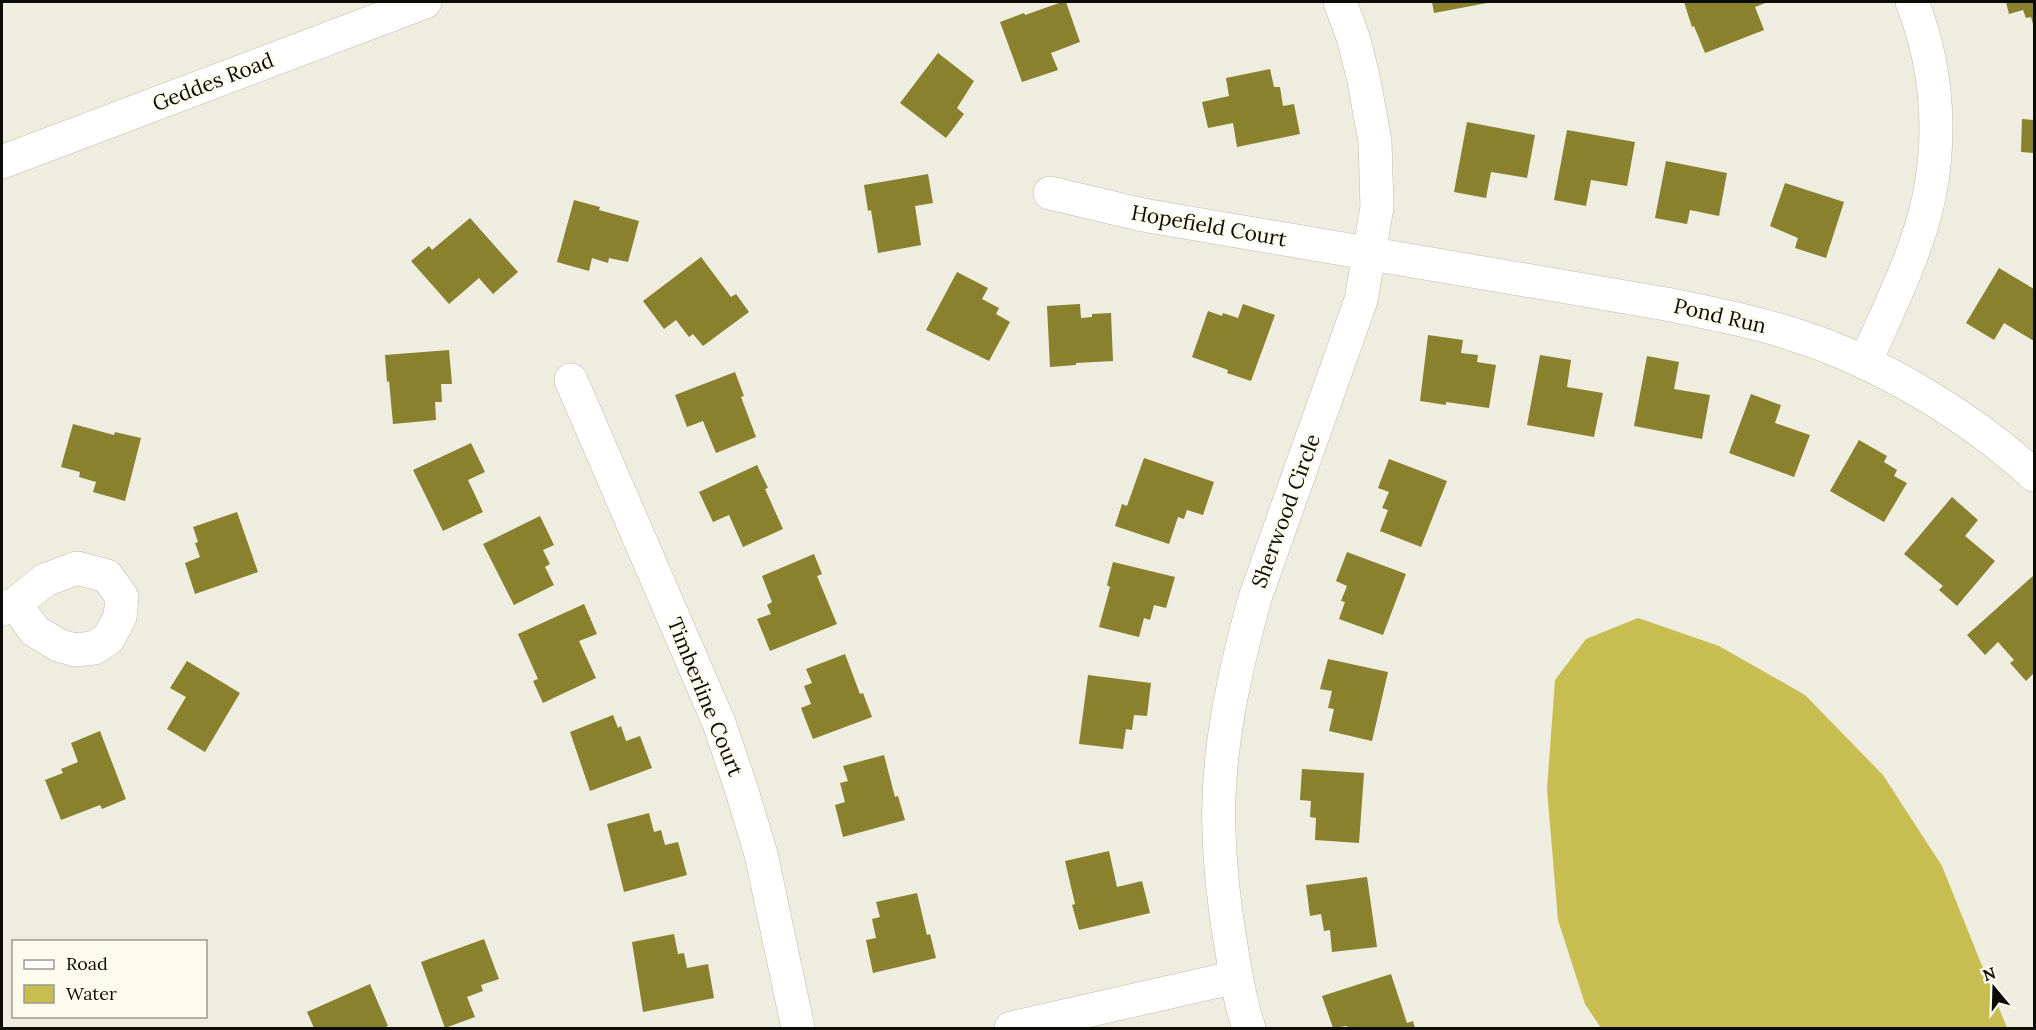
<svg xmlns="http://www.w3.org/2000/svg" width="2036" height="1030" font-family="Lora,serif">
  <style>
    .water { fill: #c8bd51 }
    .building { fill: #89812d }
    .lines { fill: none; stroke-linecap: round; stroke-linejoin: round }
    .minor-casing { stroke: #bcbbad; stroke-width: 34 }
    .major-casing { stroke: #bcbbad; stroke-width: 34 }
    .minor { stroke: #fff; stroke-width: 33 }
    .major { stroke: #fff; stroke-width: 33 }
    .labels { text-anchor: middle; stroke-width: 4.5; stroke-linejoin: round; paint-order: stroke }
    .street-label { font-size: 21px; fill: #0c0c07; stroke: #fcfbed }
  </style>
  <rect width="100%" height="100%" fill="#eeeddf"/>
  <path class="water" d="M1638 618 1719 646 1805 695 1883 775 1942 866 2007 1028H1601L1585 1004 1558 920 1547 789 1555 680 1586 639Z"/>
  <path class="building" d="M1062 2H1066L1080 42 1051 53 1058 70 1022 82 1000 22 1024 13 1025 15Z
    M1432 2H1487V3L1434 13Z
    M1684 2H1768L1755 7 1764 30 1705 53 1694 26 1692 27Z
    M2006 2H2034V28L2031 17 2026 18 2023 10 2009 14Z
    M938 53 974 81 957 108 964 114 946 138 900 103Z
    M1270 69 1274 87H1280L1283 106 1294 104 1300 134 1237 147 1233 123 1208 128 1202 102 1229 96 1226 78Z
    M2022 119 2034 120V153L2021 152Z
    M1467 122 1535 135 1527 178 1491 172 1486 198 1454 192Z
    M1567 130 1635 142 1627 186 1591 180 1586 206 1554 200Z
    M1666 161 1727 173 1719 216 1690 210 1687 224 1655 218Z
    M928 174 933 203 915 206 921 245 878 253 871 210 868 211 864 185Z
    M1785 183 1844 202 1826 258 1795 248 1798 238 1770 226Z
    M574 200 600 207 599 210 639 221 628 262 609 258 608 263 592 258 589 271 557 262Z
    M470 218 518 272 493 294 479 278 449 304 411 261 429 246 432 250Z
    M701 257 731 297 736 294 749 312 703 346 693 334 689 337 676 320 664 329 643 301Z
    M1999 268 2034 289V341L2004 323 1994 340 1966 323Z
    M957 272 988 288 982 299 999 308 996 314 1010 322 989 361 926 330Z
    M1080 304 1081 318 1092 317V314L1111 313 1113 361 1076 363V365L1050 367 1047 306Z
    M1243 304 1275 315 1251 381 1227 373 1228 370 1192 357 1208 311 1222 316 1223 313 1238 318Z
    M1428 335 1463 340 1461 353 1478 355 1477 362 1496 365 1489 408 1446 402V405L1420 401Z
    M449 350 452 384H441L442 402H435L436 420 393 424 389 381 387 382 385 355Z
    M1540 355 1571 360 1567 387 1603 393 1594 437 1527 425Z
    M1647 356 1679 362 1674 389 1710 395 1702 439 1634 426Z
    M735 372 744 396 741 397 756 437 716 453 703 421 687 427 675 395Z
    M1751 394 1781 405 1775 423 1810 435 1794 477 1729 453Z
    M73 424 114 435 115 432 141 438 125 501 93 492 96 482 79 477 80 472 61 467Z
    M1859 440 1887 456 1884 462 1897 470 1894 476 1907 483 1884 522 1830 491Z
    M471 443 485 472 468 480 483 512 443 531 413 470Z
    M1144 458 1214 482 1203 515 1187 510 1184 519 1178 517 1169 544 1115 526 1122 504 1127 506Z
    M1389 459 1447 481 1421 547 1380 531 1388 510 1382 508 1389 492 1378 488Z
    M757 465 768 488 765 489 783 529 743 547 729 515 713 522 699 492Z
    M1952 497 1978 520 1965 536 1995 561 1957 606 1939 590 1943 586 1904 554Z
    M237 512 258 572 195 594 185 563 200 557 195 543 198 542 193 527Z
    M540 516 554 545 543 550 550 564 545 567 554 585 514 605 483 544Z
    M1347 552 1406 574 1383 635 1339 619 1345 602 1341 601 1347 586 1336 581Z
    M814 554 822 574 817 576 837 624 770 651 757 619 771 614 767 605 772 602 762 576Z
    M1113 562 1175 577 1166 608 1154 605 1150 620 1144 618 1139 637 1099 627 1110 587 1107 585Z
    M2034 575V673L2026 681 2010 663 2014 660 1998 642 1985 655 1967 635Z
    M584 604 597 634 579 641 596 678 543 703 533 681 538 679 518 634Z
    M845 654 860 694 863 693 872 717 813 739 801 708 811 704 804 686 812 683 806 669Z
    M1328 659 1388 672 1372 741 1329 731 1334 709 1328 708 1332 691 1320 689Z
    M187 661 240 693 205 752 167 729 186 697 170 688Z
    M1088 675 1151 683 1147 716 1134 715 1132 730 1126 729 1123 749 1079 744Z
    M613 715 618 728 621 726 626 741 640 736 652 768 590 791 570 732Z
    M100 731 126 799 102 809 100 805 61 820 45 780 63 773 61 769 78 762 71 743Z
    M884 755 895 797 898 796 905 820 843 837 835 805 845 802 840 783 848 781 843 766Z
    M1302 769 1364 773 1359 843 1315 840 1316 818 1310 817 1311 801 1300 800Z
    M649 813 654 832 661 830 665 845 678 842 687 875 624 892 607 824Z
    M1109 851 1117 887 1142 881 1150 913 1079 930 1072 905 1075 904 1065 861Z
    M1367 877 1377 947 1332 952 1330 930 1324 931 1321 914 1310 916 1306 885Z
    M917 893 927 935 930 934 936 958 873 973 866 940 876 938 872 919 880 917 876 902Z
    M674 934 678 954 684 953 687 968 708 964 714 998 643 1012 632 942Z
    M484 939 499 979 481 985 483 991 467 997 475 1017 445 1028 421 962Z
    M1391 974 1407 1023 1413 1021 1415 1028H1348L1347 1026 1333 1028 1322 996Z
    M370 984 388 1026 382 1028H314L307 1012Z"/>
  <g class="lines">
    <defs>
      <path id="minor" d="M1050 193 1143 215 1666 304C1709 313 1753 321 1795 335 1880 362 1968 415 2034 475
        M1865 363C1882 323 1904 280 1917 240 1944 163 1942 78 1912 2
        M571 380 719 723 741 788 761 854 798 1028
        M2 609 15 604 45 580 77 568 107 576 122 597 120 617 108 639 94 648 75 650 58 645 35 631 15 604
        M1011 1028 1236 977
        M1249 1028C1239 1000 1235 969 1230 940 1224 904 1220 868 1219 831 1216 753 1234 674 1255 598L1361 300 1377 207 1375 141 1363 76 1353 37 1340 2"/>
      <path id="major" d="M2 162 425 2"/>
    </defs>
    <use href="#minor" class="minor-casing"/>
    <use href="#major" class="major-casing"/>
    <use href="#minor" class="minor"/>
    <use href="#major" class="major"/>
  </g>
  <g class="labels">
    <g class="street-label">
      <text transform="translate(213 82) rotate(-21)" y="7">Geddes Road</text>
      <text transform="translate(1209 226) rotate(10)" y="7">Hopefield Court</text>
      <text transform="translate(1720 316) rotate(13)" y="7">Pond Run</text>
      <text transform="translate(1286 511) rotate(-70)" y="7">Sherwood Circle</text>
      <text transform="translate(705 697) rotate(68)" y="7">Timberline Court</text>
    </g>
  </g>
  <rect width="2036" height="1030" fill="none" stroke="#0c0c07" stroke-width="6"/>
  <rect x="12" y="940" width="195" height="78" fill="#fcfbed" stroke="#9c9b91" stroke-width="1.5"/>
  <rect x="24" y="960" width="30" height="9" fill="#ffffff" stroke="#9c9b91" stroke-width="1.5"/>
  <text x="66" y="970" font-size="18" fill="#0c0c07">Road</text>
  <rect x="24" y="985" width="30" height="18" fill="#c8bd51" stroke="#9c9b91" stroke-width="1.5"/>
  <text x="66" y="1000" font-size="18" fill="#0c0c07">Water</text>
  <g transform="translate(1994 988) rotate(341)" stroke="#fcfbed" stroke-width="4.5" paint-order="stroke">
  <path d="M0-4.5L10 22L0 15L-10 22Z" fill="#0c0c07"/>
  <text y="-9" font-size="16" font-weight="bold" text-anchor="middle" fill="#0c0c07">N</text>
  </g>
</svg>
